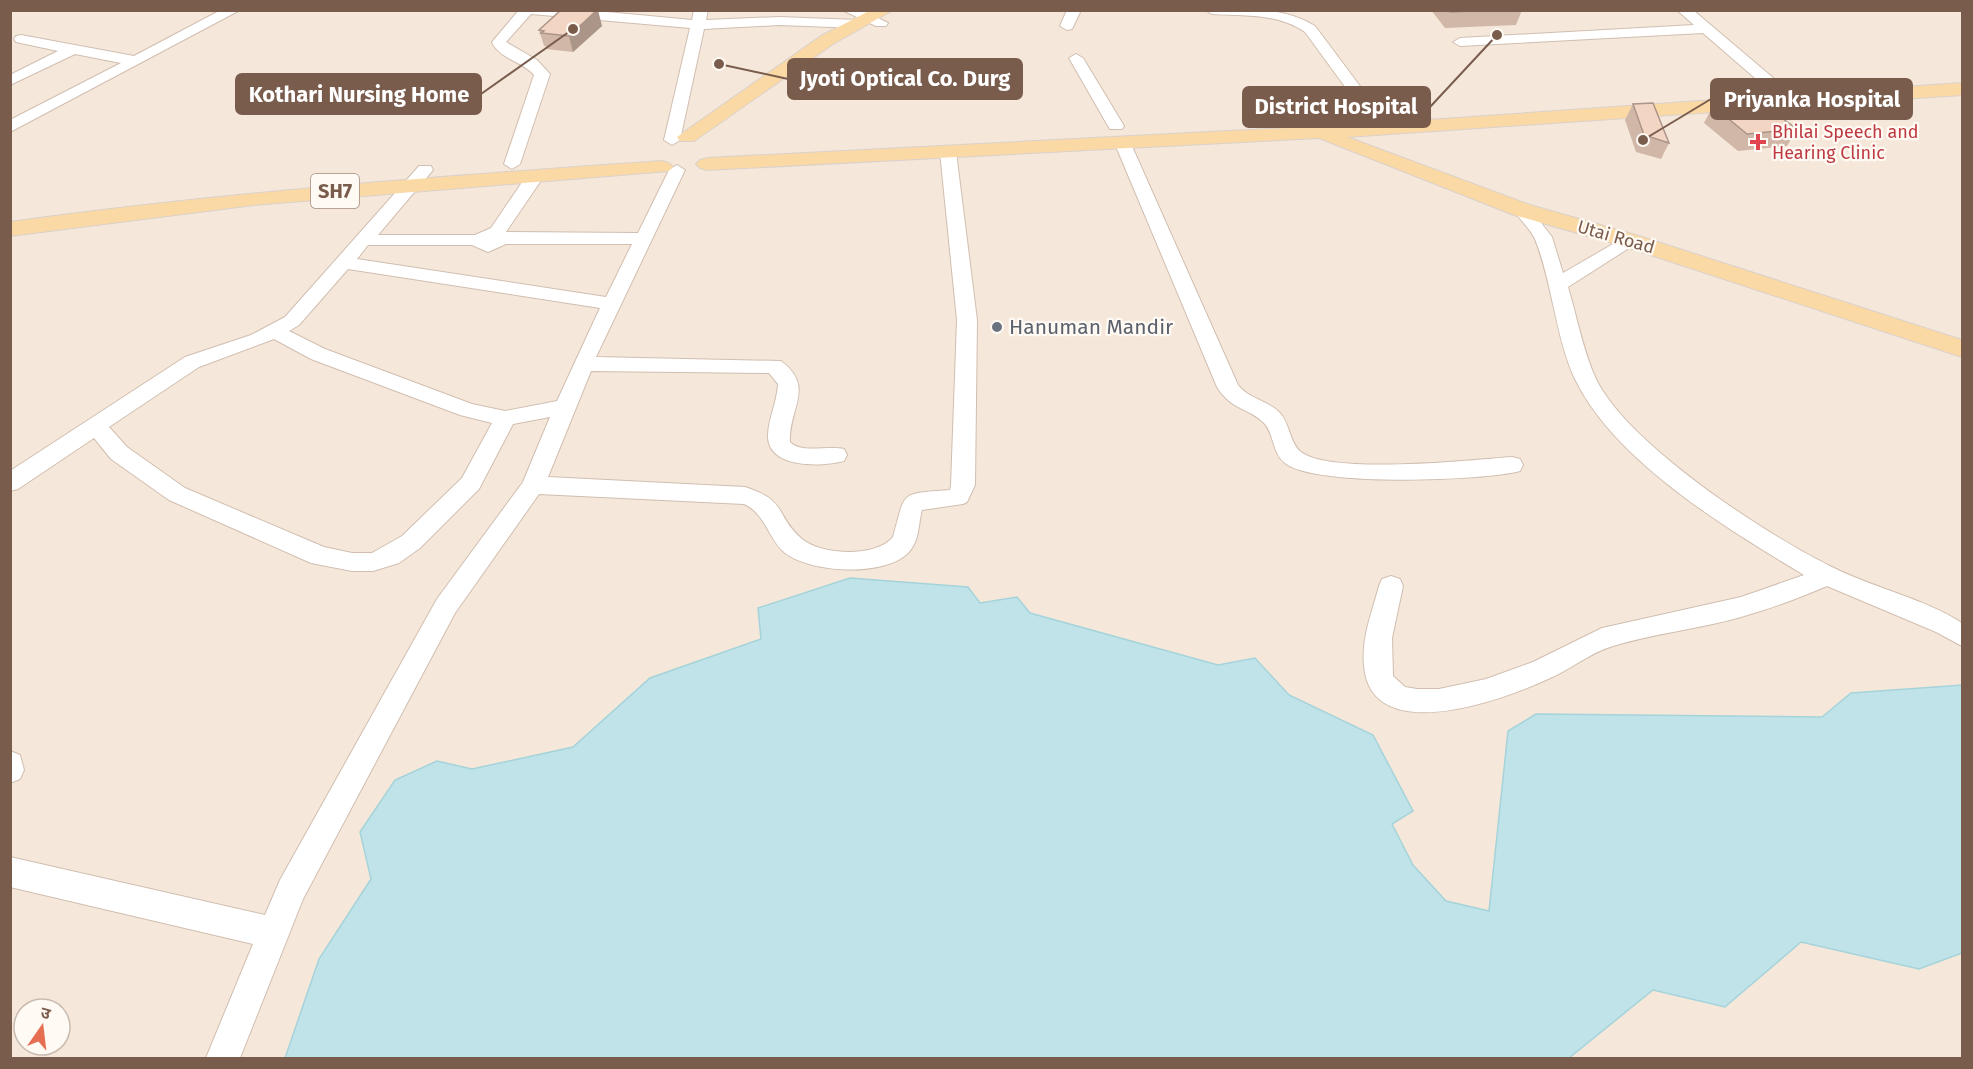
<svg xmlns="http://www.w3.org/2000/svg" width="1973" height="1069" font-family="'Fira Sans','Noto Sans Devanagari',sans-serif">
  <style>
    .residential { fill: #f5e8da; fill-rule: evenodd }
    .water { fill: #bfe3e8; stroke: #a5d3da; stroke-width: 1.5 }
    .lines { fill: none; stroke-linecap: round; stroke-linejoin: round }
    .minor-casing { stroke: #d1beb0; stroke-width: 2 }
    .major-casing { stroke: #dad1cd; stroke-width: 2 }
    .minor { fill: #fff; fill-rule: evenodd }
    .major { fill: #fbd9a5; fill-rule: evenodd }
    .wall { fill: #d1b7a8 }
    .shaded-wall { fill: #aa9588 }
    .building { fill: #f3d5c3; stroke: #aa9588; stroke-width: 1.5 }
    .health-dot { fill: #e0444e; stroke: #fffaf3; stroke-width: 2 }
    .worship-dot { fill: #6b7280; stroke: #fffaf3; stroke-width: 2 }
    .labels { text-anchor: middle; stroke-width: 4.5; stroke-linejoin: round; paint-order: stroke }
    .far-health-label { font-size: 18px; fill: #be3a42; stroke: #fffaf3; text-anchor: start }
    .far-street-label { font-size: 18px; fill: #7a5c4d; stroke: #fffaf3 }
    .shield { fill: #fffaf3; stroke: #a28b7f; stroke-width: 1.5 }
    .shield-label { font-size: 20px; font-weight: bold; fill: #7a5c4d }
    .worship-label { font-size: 21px; fill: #5b616d; stroke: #fffaf3; text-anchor: start }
    .leader { fill: none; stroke: #7a5c4d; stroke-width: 2 }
    .callout-dot { fill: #7a5c4d; stroke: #fffaf3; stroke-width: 2 }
    .callout { fill: #7a5c4d; stroke: #7a5c4d; stroke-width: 2 }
    .callout-label { font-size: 22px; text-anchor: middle; font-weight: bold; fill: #fff }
  </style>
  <rect width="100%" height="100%" fill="#fdf6ec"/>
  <path class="residential" d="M10 11H1962V1058H11ZM24 1009H60V1045H24Z"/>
  <path class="water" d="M850 578 968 587 980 603 1017 597 1030 613 1218 665 1255 658 1289 695 1373 735 1413 811 1392 824 1413 865 1446 901 1489 911 1508 731 1536 714 1822 717 1851 693 1962 685V953L1919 969 1801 942 1725 1007 1653 990 1569 1058H285L319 959 371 879 360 832 395 780 437 761 472 769 573 747 650 678 761 639 758 608Z"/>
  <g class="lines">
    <defs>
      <path id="minor" d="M221 10H240L10 132V120L121 63 75 54 10 85V75L58 51 16 42 14 39 16 36 21 35 134 56Z
        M519 10H586L692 20 694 10H708L706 20 779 17 858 20 865 24 858 28 779 25 704 29 680 140 672 145 664 140 690 28 531 14 506 42 537 60 550 74 520 164 512 169 504 164 534 75C523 62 498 58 492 42Z
        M842 10H862L888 23 886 26H876Z
        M1067 10H1081L1072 29 1067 30 1060 26Z
        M1205 10C1243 10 1282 5 1315 26L1392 129 1384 134 1378 132 1305 32C1277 13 1245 16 1212 14Z
        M1677 10H1693L1798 99 1800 102 1798 105H1786L1703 33 1460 46 1453 42 1460 38 1694 25Z
        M1076 54 1083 58 1124 126 1122 129H1110L1108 126 1069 58Z
        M1123 139 1131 144 1238 385C1249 399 1267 400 1279 412 1290 423 1290 444 1301 452 1331 475 1471 460 1512 457L1520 459 1523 465 1520 471C1483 481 1313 487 1285 463 1272 453 1274 433 1264 423 1248 407 1232 411 1217 387L1115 144Z
        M948 147 956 152 977 320 975 485 967 502 963 504 922 510C918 524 920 541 908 553 884 577 811 573 785 553 768 539 766 514 744 504L539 494 455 613 303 899 240 1058H206L253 944 10 887V857L265 915 280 880 437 599 523 482 550 417 513 424 479 489 420 548 399 563 373 571H352L311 563 169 500 111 459 94 438 18 489 10 491V471L185 357 251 335 285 317 419 166H431L433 170 378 235H475L491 228 529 172 535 171 544 176 506 232 638 233 669 170 677 165 685 170 596 357 781 361C816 387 788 409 790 442 801 454 829 445 844 449L847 455 844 461C821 467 766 469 768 434 769 417 777 402 778 384L769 373 591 371 548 477 745 487C789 501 774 515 802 539 821 555 876 558 893 537 906 490 899 494 950 490L951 485 957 320 940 152ZM506 244H632L606 297 357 259 368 245H472L488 252ZM348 269 600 308 557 401 505 411 472 404 325 349 289 331 299 325ZM274 339 311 359 460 415 492 423 462 478 402 536 372 553H352L324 547 185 488 127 447 109 427 199 367Z
        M1522 205 1528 206 1552 237 1563 273 1625 237H1637L1640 241 1568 287C1577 317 1583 351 1596 379 1628 445 1769 537 1836 569 1877 589 1925 599 1962 623V646L1936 632 1827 586C1799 598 1770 609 1741 617 1699 629 1655 633 1613 646 1589 653 1570 670 1548 679 1505 699 1371 749 1364 666 1361 639 1372 612 1379 586L1382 579 1391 576 1400 579 1403 586 1392 638 1393 676 1405 687 1417 689H1439L1486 679 1533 662 1602 628 1741 597 1804 575C1728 529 1615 462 1575 379 1556 339 1552 281 1535 239 1530 229 1520 219 1513 210Z
        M10 751 20 755 24 770 20 779 10 783Z"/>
      <path id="major" d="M871 10H893L833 44 694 141H680L677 137 821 36Z
        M1962 83V95L1347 137 1530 205 1639 236 1962 340V357L1623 246 1514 215 1319 138 707 170 700 168 696 164 700 160 707 158 1384 123Z
        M662 161 669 163 673 167 669 171 254 205 10 236V222C227 192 444 176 662 161Z"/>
    </defs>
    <use href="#minor" class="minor-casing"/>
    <use href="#major" class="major-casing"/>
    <use href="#minor" class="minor"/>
    <use href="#major" class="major"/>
  </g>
  <path class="wall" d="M1431 10H1522L1516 25 1445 28Z
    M602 26 573 52 546 49V46H544L539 30Z
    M1633 104 1669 143 1661 159 1636 152 1625 120Z
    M1713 106 1756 112 1797 129 1787 146 1738 151 1704 123Z"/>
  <path class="shaded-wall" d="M597 10H598L602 26 573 52 569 36Z"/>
  <path class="building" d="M561 10H597L569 36 541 33 544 31 539 30Z
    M1448 10H1501L1450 12Z
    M1653 103 1669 143 1644 135 1633 104Z
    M1744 103 1756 112 1772 111 1797 129 1747 134 1713 106Z"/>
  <path class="health-dot" d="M1755 133h6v6h6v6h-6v6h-6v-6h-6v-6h6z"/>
  <circle class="worship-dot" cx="997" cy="327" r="6"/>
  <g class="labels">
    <g class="far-health-label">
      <text x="1772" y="138">Bhilai Speech and<tspan x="1772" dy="21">Hearing Clinic</tspan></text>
    </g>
    <g class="far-street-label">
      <text transform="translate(1616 237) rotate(16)" y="6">Utai Road</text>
    </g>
    <rect class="shield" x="311" y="174" width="48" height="34" rx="4.5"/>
    <g class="shield-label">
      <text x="335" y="198">SH7</text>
    </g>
    <g class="worship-label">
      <text x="1009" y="334">Hanuman Mandir</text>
    </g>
  </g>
  <path class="leader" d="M719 64L788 79M573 29L481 94M1643 140L1711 99M1497 35L1430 107"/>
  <g class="callout-dot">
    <circle cx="719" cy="64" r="6"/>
    <circle cx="573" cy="29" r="6"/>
    <circle cx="1643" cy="140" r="6"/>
    <circle cx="1497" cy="35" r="6"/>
  </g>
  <g class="callout">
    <rect x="788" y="59" width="234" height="40" rx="6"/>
    <rect x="236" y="74" width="245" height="40" rx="6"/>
    <rect x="1711" y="79" width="201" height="40" rx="6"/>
    <rect x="1243" y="87" width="187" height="40" rx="6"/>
  </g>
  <g class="callout-label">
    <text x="905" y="86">Jyoti Optical Co. Durg</text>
    <text x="359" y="102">Kothari Nursing Home</text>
    <text x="1812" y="107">Priyanka Hospital</text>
    <text x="1336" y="114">District Hospital</text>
  </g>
  <rect width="1973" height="1069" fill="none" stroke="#7a5c4d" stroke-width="24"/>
  <g transform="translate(42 1027) rotate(14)"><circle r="28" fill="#fffaf3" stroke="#cabbb1" stroke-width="1.5"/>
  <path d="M0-4.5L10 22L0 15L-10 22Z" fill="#e76f51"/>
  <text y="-9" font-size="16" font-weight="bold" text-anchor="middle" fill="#7a5c4d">उ</text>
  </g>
</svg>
